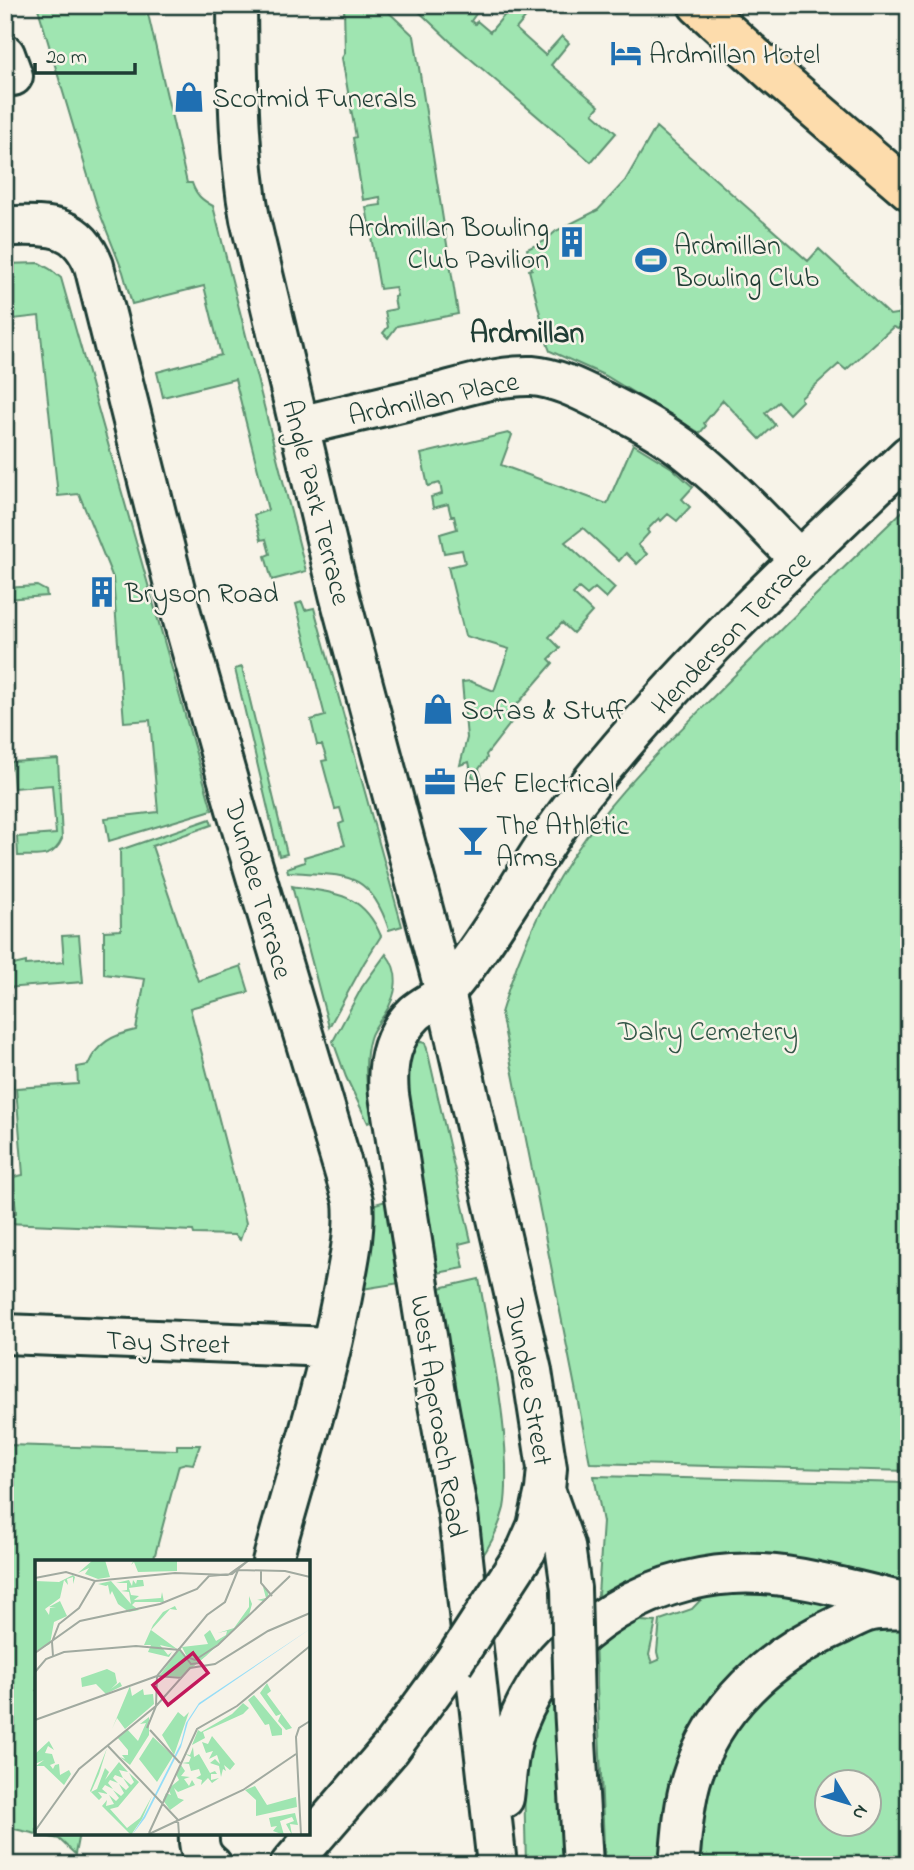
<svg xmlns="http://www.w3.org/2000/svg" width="914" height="1870" font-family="'Indie Flower',sans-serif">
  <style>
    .green { fill: #9fe5b1; stroke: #5f9172; stroke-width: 2; fill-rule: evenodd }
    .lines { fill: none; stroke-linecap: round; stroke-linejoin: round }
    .street-casing { stroke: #1f3d34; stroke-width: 44 }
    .secondary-casing { stroke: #1f3d34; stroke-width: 44 }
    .primary-casing { stroke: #1f3d34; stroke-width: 44 }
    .street { stroke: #f7f3e8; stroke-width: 38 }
    .secondary { stroke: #f7f3e8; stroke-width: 38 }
    .primary { stroke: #fddcac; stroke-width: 38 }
    .secondary-bridge-casing { stroke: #1f3d34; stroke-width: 44; stroke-linecap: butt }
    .secondary-bridge { stroke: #f7f3e8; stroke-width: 38 }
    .labels { text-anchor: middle; stroke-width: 5; stroke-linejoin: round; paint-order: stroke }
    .poi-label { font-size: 28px; fill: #1f3d34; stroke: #f7f3e8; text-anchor: start }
    .street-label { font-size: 28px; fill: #1f3d34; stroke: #f7f3e8 }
    .park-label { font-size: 28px; fill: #325647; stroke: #f7f3e8 }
    .neighbourhood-label { font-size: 30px; font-weight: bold; fill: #1f3d34; stroke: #f7f3e8 }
    .inset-road { fill: none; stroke: #a1aaa0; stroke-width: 2 }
    .view { fill: #c2185b; fill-opacity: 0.15; stroke: #c2185b; stroke-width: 3.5 }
    .inset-edge { fill: none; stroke: #1f3d34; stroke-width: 3.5 }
  </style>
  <rect width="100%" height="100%" fill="#f7f3e8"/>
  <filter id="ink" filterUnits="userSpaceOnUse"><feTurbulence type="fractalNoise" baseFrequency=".0143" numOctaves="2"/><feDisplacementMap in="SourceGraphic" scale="14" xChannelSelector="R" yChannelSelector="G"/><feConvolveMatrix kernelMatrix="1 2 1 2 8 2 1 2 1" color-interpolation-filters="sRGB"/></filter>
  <g filter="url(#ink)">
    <path class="green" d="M37 5H146L187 183H192C196 195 202 200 213 206L306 571 272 580 265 556 270 554 266 539 261 540 254 515 268 510 235 379 163 397 157 372 221 355 204 286 132 304 123 272 97 206Z
      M344 5H381L414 36 458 314 397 326 388 338 383 333 388 327 385 311 396 309 394 297 397 296 395 287 380 289 366 207 381 205 380 197 363 200 353 138 356 137 342 58 345 53Z
      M412 5H482L471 21 475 24 477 21 490 32 513 5H526L532 10 516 29 545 55 562 36 569 43 551 65 599 106 593 113 616 133 591 162 452 43Z
      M656 127 808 261 819 249 890 315 902 313 908 319 898 329 893 327 846 370 839 364 801 398 802 401 789 414 778 402 765 413 775 425 760 439 723 400 704 423 706 426 700 433 606 376 550 351 548 346 529 270 532 269 527 249 545 241 556 231 598 210 625 181Z
      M39 263 50 269 61 278 212 810 109 841 105 818 158 812 150 720 124 722 113 578 79 494 58 496 39 316 5 320V264Z
      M508 433 512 435 501 465 607 504 633 444 672 468 693 487 682 499 690 507 677 521 668 514 661 521 659 518 647 530 649 533 638 545 647 554 637 564 626 553 619 561 583 528 565 542 615 588 606 598 595 588 587 595 579 588 573 594 592 612 573 633 562 623 549 637 560 648 549 659 553 663 508 715 513 720 486 755 487 758 479 769 482 780 480 783 472 776 469 762 460 765 467 738 462 682 470 681 494 691 509 649 465 636 448 567 465 563 462 550 444 553 440 534 457 529 454 516H451L448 504 433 508 431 497 442 494 440 483 428 486 421 454Z
      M909 505V1471L590 1463 501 1013C519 951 547 890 586 837 626 781 678 733 726 684 786 624 847 564 909 505Z
      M37 586 46 591 47 596 5 599V588Z
      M302 602 305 610 314 608 402 926 389 930C369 868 344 876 288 872L287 868 305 862 304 857 345 845 339 824 344 822 340 808 335 809 322 761 327 760 322 745H317L311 720 325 716 296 604Z
      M242 667 287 854 279 856 235 669Z
      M58 759 62 839C53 860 38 855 18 856L17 837 56 834 52 785 14 788 12 762Z
      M210 819 212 825 152 846 198 981 241 966 249 992 190 1008 246 1223 240 1240 235 1235 194 1234 193 1231 6 1223V1215L16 1213 13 1177 23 1175 16 1088 78 1084 77 1067 88 1065C97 1043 113 1035 136 1030L145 979 104 974V931L121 930 120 850Z
      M292 886C334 894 362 891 381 936L364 963 329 1027Z
      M79 935 83 982 5 988V967L26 962V965L64 962 62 936Z
      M386 954C401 973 397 995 384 1015 379 1022 372 1030 370 1038 362 1065 368 1094 372 1121L368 1123 346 1077 333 1041 362 987Z
      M421 1042 425 1043 427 1049 471 1241 459 1244 464 1268 432 1274 406 1094 407 1065 417 1043Z
      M10 1057 13 1088H5V1058Z
      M386 1201 400 1283 362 1289 360 1273 375 1204Z
      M479 1279C490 1341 504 1403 506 1465 506 1480 507 1493 504 1508 499 1528 491 1545 479 1561L435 1289Z
      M7 1445 177 1450V1445H200L193 1464 186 1463 179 1465 153 1562H37V1833H79L75 1854 59 1839 5 1827V1505L11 1503C1 1491 4 1460 7 1445Z
      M594 1476 909 1483V1582L770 1559 597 1610 603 1522Z
      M711 1589 860 1599 777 1641 667 1865H605L595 1642 625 1620 656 1622 649 1655 652 1663 659 1660 657 1652 660 1620 692 1609Z
      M909 1627V1865H693L704 1782 739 1716 779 1674 876 1628ZM827 1783H869V1825H827Z
      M562 1676 574 1865H526L524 1782 529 1742Z"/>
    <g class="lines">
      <defs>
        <path id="street" d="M5 54 13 76
          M5 226C46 226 77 221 94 266L181 613 236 809 353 1201C356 1233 348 1265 342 1297 325 1386 296 1474 272 1562
          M299 426C346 415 392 404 439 393 469 385 501 375 532 376 557 378 580 390 602 401 634 417 665 433 693 456 731 487 765 524 799 559
          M5 1334 331 1347
          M199 1833C198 1846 201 1857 212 1865"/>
        <path id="secondary" d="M237 5C238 77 237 148 250 219L339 594 445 992 532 1371 547 1468 545 1490 537 1526 526 1551
          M545 1490 565 1546 571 1589
          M574 1706 583 1865
          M504 1798C507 1774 508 1748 517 1725 554 1628 660 1567 763 1574 811 1577 861 1593 909 1603
          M290 1865 391 1748 453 1663
          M497 1865 458 1514 436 1393 389 1095C386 1064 391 1036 415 1013 424 1005 437 1000 446 991 455 982 464 969 472 958 511 905 540 846 581 795 679 671 795 563 909 455
          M679 1865C682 1836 683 1808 691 1780 713 1707 770 1656 837 1626 848 1621 860 1613 871 1611 881 1609 893 1610 903 1609"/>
        <path id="primary" d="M698 5 773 73 909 190"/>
      </defs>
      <use href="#street" class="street-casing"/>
      <use href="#secondary" class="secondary-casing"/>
      <use href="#primary" class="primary-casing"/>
      <use href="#street" class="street"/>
      <use href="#secondary" class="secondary"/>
      <use href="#primary" class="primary"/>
      <defs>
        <path id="secondary-bridge" d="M571 1589 574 1706
          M453 1663 526 1551"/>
      </defs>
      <use href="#secondary-bridge" class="secondary-bridge-casing"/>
      <use href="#secondary-bridge" class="secondary-bridge"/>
    </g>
  </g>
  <defs>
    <symbol id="hotel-bare" viewBox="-9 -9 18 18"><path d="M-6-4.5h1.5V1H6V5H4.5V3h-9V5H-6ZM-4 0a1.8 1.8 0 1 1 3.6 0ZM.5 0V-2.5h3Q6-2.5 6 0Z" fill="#1f6fb2" stroke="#f7f3e8" stroke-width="2.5" paint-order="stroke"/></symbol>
    <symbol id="shop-bare" viewBox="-9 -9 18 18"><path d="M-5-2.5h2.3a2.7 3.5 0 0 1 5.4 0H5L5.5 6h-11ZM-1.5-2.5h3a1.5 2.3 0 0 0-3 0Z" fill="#1f6fb2" stroke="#f7f3e8" stroke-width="2.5" paint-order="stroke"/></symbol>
    <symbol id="building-bare" viewBox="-9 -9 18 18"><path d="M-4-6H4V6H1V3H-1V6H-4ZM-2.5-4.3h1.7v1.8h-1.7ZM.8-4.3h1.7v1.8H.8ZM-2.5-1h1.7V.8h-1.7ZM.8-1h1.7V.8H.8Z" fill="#1f6fb2" stroke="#f7f3e8" stroke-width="2.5" paint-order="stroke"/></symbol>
    <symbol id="stadium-bare" viewBox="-9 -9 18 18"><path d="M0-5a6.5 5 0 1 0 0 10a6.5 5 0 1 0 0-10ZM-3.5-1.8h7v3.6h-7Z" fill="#1f6fb2" stroke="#f7f3e8" stroke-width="2.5" paint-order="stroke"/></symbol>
    <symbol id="office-bare" viewBox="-9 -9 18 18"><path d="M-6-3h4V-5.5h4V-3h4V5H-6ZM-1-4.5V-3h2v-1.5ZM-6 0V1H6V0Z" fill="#1f6fb2" stroke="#f7f3e8" stroke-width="2.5" paint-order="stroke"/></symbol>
    <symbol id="bar-bare" viewBox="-9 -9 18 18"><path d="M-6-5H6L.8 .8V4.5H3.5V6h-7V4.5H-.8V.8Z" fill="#1f6fb2" stroke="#f7f3e8" stroke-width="2.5" paint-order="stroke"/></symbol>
  </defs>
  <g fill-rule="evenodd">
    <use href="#hotel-bare" x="604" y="31" width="44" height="44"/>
    <use href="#shop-bare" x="167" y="75" width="44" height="44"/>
    <use href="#building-bare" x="550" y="220" width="44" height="44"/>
    <use href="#stadium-bare" x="629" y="238" width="44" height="44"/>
    <use href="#building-bare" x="80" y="570" width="44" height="44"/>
    <use href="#shop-bare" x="416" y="687" width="44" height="44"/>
    <use href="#office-bare" x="418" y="760" width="44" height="44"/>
    <use href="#bar-bare" x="451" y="818" width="44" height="44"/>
  </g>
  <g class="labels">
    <g class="poi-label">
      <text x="649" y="63">Ardmillan Hotel</text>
      <text x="212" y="107">Scotmid Funerals</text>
      <text x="549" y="236" text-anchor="end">Ardmillan Bowling<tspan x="549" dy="32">Club Pavilion</tspan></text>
      <text x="674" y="254">Ardmillan<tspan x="674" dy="32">Bowling Club</tspan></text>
      <text x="125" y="602">Bryson Road</text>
      <text x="461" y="719">Sofas &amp; Stuff</text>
      <text x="463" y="792">Aef Electrical</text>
      <text x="496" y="834">The Athletic<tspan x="496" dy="32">Arms</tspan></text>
    </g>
    <g class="street-label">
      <text transform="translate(433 397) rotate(-12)" y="10">Ardmillan Place</text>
      <text transform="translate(318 502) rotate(76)" y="10">Angle Park Terrace</text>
      <text transform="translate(730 632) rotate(-46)" y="10">Henderson Terrace</text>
      <text transform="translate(260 889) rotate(74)" y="10">Dundee Terrace</text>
      <text transform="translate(168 1341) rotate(2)" y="10">Tay Street</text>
      <text transform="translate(530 1382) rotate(80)" y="10">Dundee Street</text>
      <text transform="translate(440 1416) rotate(81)" y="10">West Approach Road</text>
    </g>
    <g class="park-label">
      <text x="708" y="1040">Dalry Cemetery</text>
    </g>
    <g class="neighbourhood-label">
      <text x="527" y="342">Ardmillan</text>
    </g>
  </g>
  <g transform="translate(35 1560)">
    <rect width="275" height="275" fill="#f7f3e8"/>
    <path d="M58 0H70L75 17 63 19 50 14 54 8 43 13ZM99 0H142V11L103 12 99 2 96 5ZM38 15 40 17 38 24V17L32 19 33 25 29 20 25 38 10 49 14 55 15 48H21L14 47 25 41 32 56 19 62 15 84 0 92V21L24 22ZM94 20 97 26 98 20 101 24 102 20H108L109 26 94 28 96 35 104 36 99 40 126 38 127 32 129 42H100L97 45 104 50 94 52 83 44 77 31 75 35 73 25 71 26 63 24 76 21 96 44 94 32 86 31 92 30V23H81ZM228 27 232 29 234 37 171 96 146 117 124 116 144 90 153 99 147 87 173 84 169 75 175 70 181 81 191 75 192 71 183 73 199 68 214 47V36L217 44 214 55 229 42 228 41 223 40H222L231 38ZM168 32 140 46 142 50 135 49 116 70 142 89 125 85 133 95 137 92 134 97 113 92 116 85H109L118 65 128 52ZM72 109 80 113 82 123 76 129 85 122 87 126 71 134 61 124 47 127 46 118ZM232 123 236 131 232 134 257 168 251 170 243 161 246 154 241 156 225 133ZM95 126 97 136 108 129 109 135 118 134 119 144 90 169 82 158 77 169ZM219 135 247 169V175L237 176 234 164 230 165 213 140ZM208 143 214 148 208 154 168 172 170 178 157 185 163 170 166 172 197 154ZM143 152 149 157 154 152 139 195 127 175ZM114 157V175L95 205 85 197 90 199 87 195H93V190L82 177 92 169 103 181 111 163 105 164ZM177 176 200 204 195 210 189 205 191 211 188 209 186 217 184 206 175 203 180 199 185 204 182 195 174 199 178 191 171 193 167 182 173 184ZM118 177 138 196 122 222 104 199ZM14 181 19 190 13 186 10 193 17 194 20 203 15 205 18 209 20 205 24 204 25 215 34 210 36 214 29 225 9 206H1L9 200 0 204V194ZM158 187 159 197 164 194 175 213 180 211 182 214H176V220L184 218 177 223 173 218 166 225 167 220 161 218 166 215 164 209 156 211 154 204 147 203 154 202 156 197 150 194 155 195ZM72 188 64 214 56 232 62 229 70 208 74 212 70 220 84 202 93 212 84 210 88 218 80 215 78 218 83 223 75 220 73 223 78 229 70 225 67 229 73 234 63 232 67 237 64 240 55 231ZM146 205 150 211 146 216 155 217 149 219 154 226 157 220 160 225 143 232 139 228 143 238 149 240 135 250 128 240 131 233 136 235 133 229 144 220 141 214ZM94 213 104 222 83 247 75 249 92 268 105 258 117 236 107 259 96 275 67 246 72 240 71 246 79 244 74 235 81 241 84 238 78 230 86 236 89 233 84 224 91 230 94 227 88 218 96 225 99 222ZM220 226 232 245 261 237 262 247 221 256V240L210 230ZM260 253 263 265 255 264 257 275 251 264 259 261 257 257 245 261 249 275 238 271 242 266 236 267 234 258Z" fill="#9fe5b1"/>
    <path d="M275 69 164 145 153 162 146 187 110 258 97 275 109 256 146 183 151 163 164 143Z" fill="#95ddf7"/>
    <path class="inset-road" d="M203 10 250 11 275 17M226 10V23L237 36M0 18 31 12 60 21 140 13 193 15 214 0M0 93 45 61 125 44 162 29 174 16 197 14 214 0M18 96 17 82 24 64 44 48 60 21M152 97 160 100 183 85 255 16M0 112 11 99 29 92 101 86 145 90 156 104 165 103M122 116 147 118M122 116 172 55 190 42 203 10M0 160 122 116M112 168 121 146 155 108 180 104 233 71 275 53M115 170 145 203M72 185 143 260 144 275M0 271 44 209 121 146 122 116M114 273 162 169 202 146 275 86M112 275 208 230 261 194M266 275 261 177 264 168 275 161"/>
    <path class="view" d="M158 93 173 113 133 145 118 125Z"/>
    <rect width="275" height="275" class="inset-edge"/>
  </g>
  <rect width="914" height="1870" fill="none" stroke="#f7f3e8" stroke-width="28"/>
  <rect x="14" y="14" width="886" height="1842" fill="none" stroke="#1f3d34" stroke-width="2.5" filter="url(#ink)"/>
  <g transform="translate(848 1803) rotate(128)"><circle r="33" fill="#f7f3e8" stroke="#a1aaa0" stroke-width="2"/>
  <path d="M0-5L12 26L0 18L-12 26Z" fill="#1f6fb2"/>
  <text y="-10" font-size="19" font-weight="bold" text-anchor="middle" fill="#1f3d34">N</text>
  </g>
  <path d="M35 63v10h100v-10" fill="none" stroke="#1f3d34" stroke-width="3.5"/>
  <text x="46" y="63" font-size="21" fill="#1f3d34" stroke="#f7f3e8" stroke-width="5" paint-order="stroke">20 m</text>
</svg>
